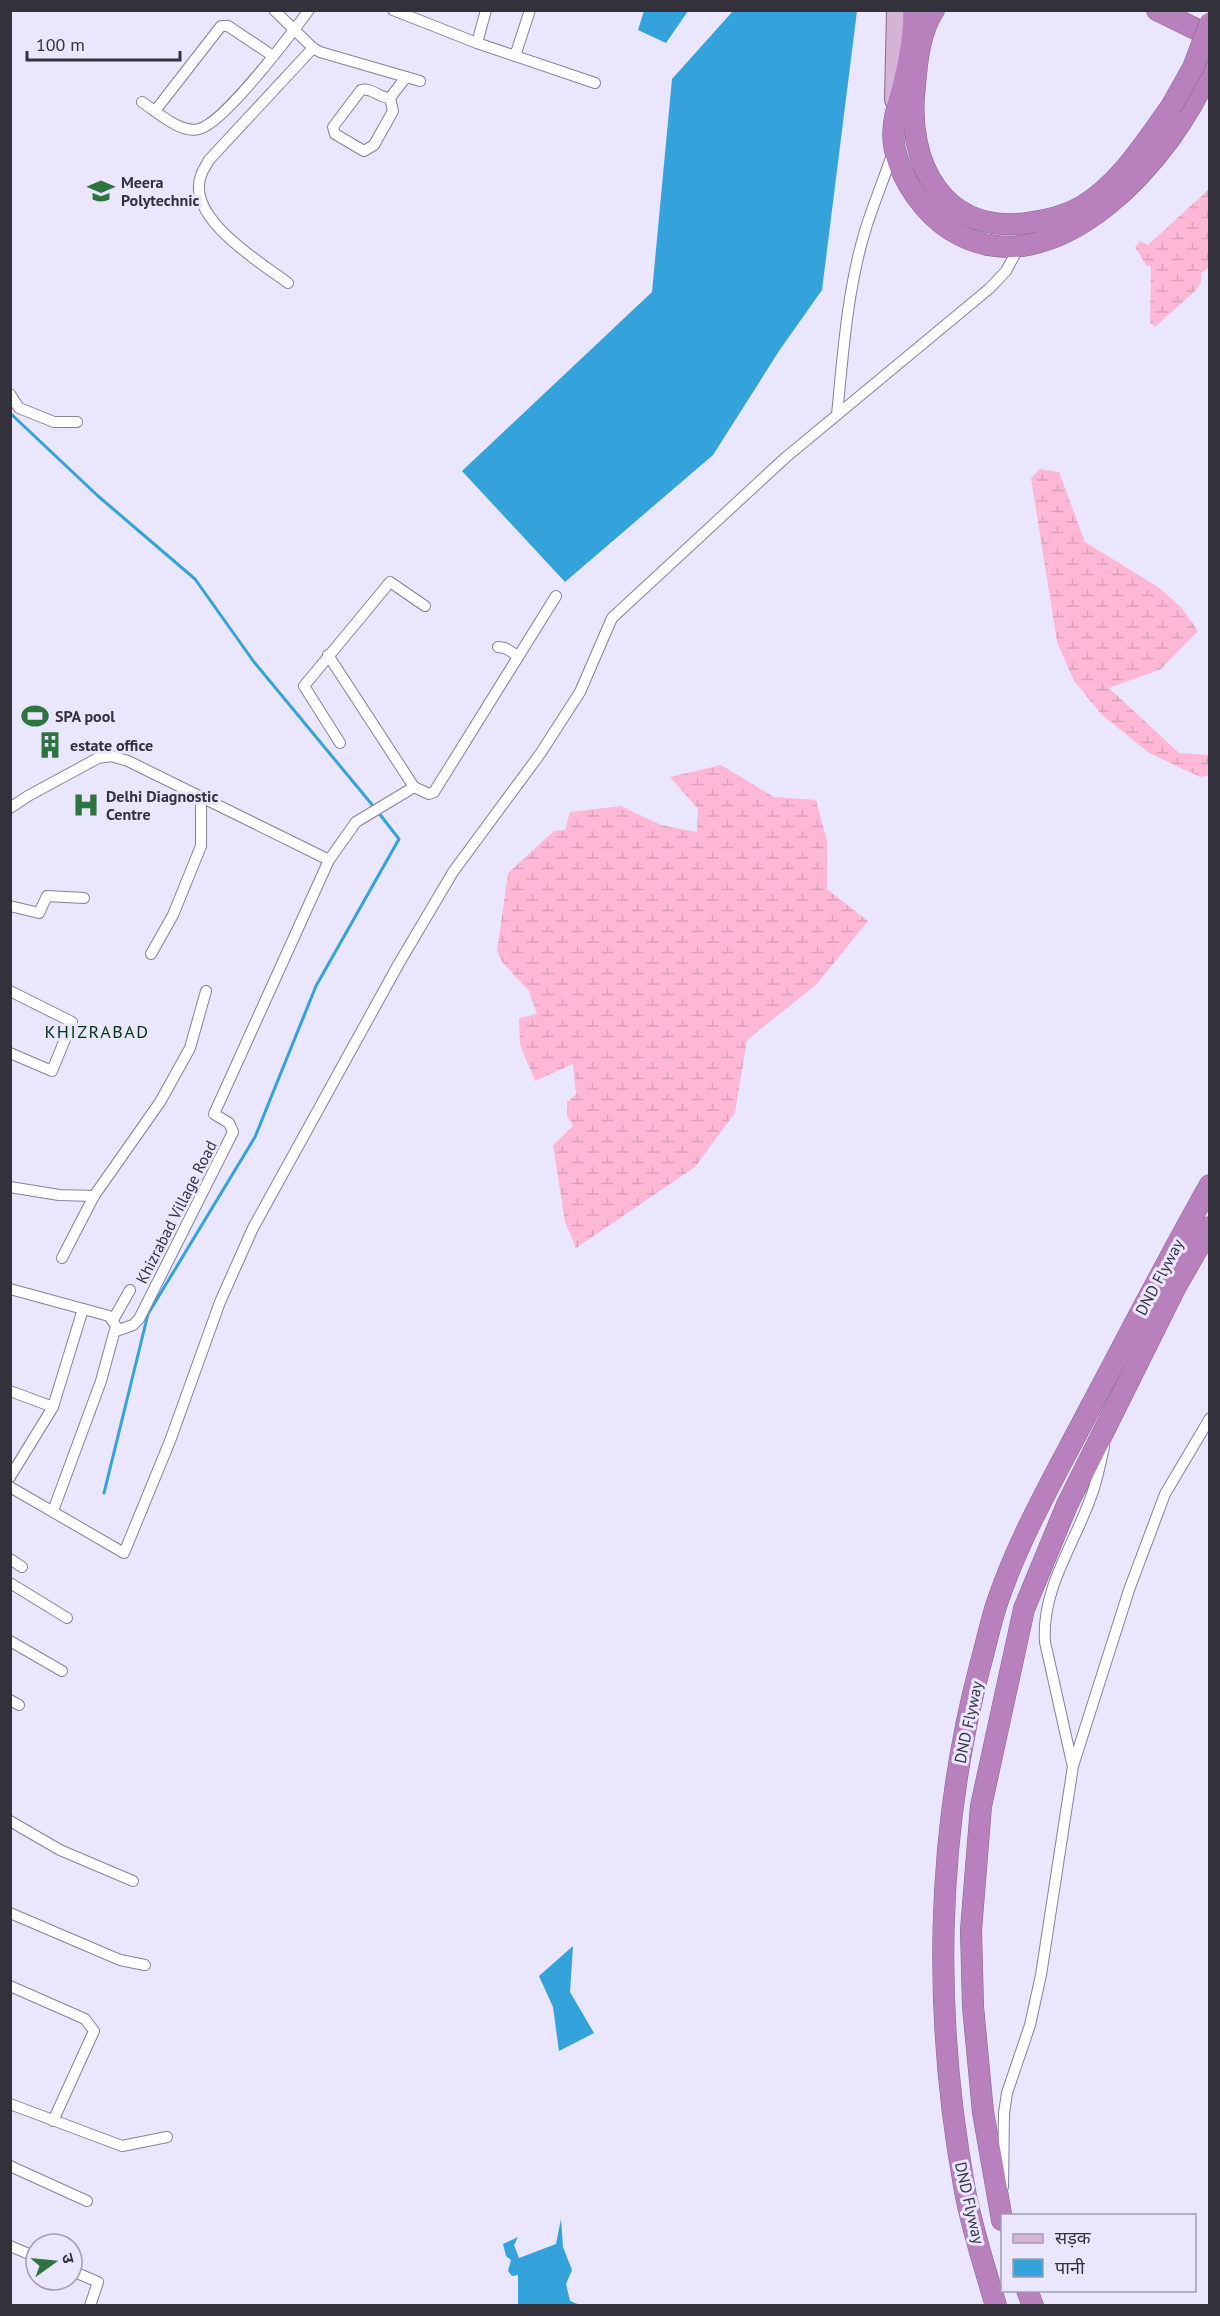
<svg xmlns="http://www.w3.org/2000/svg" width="1220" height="2316" font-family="'PT Sans','Noto Sans Devanagari',sans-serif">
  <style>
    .wetland { fill: url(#wetland-marsh) }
    .water { fill: #34a2db }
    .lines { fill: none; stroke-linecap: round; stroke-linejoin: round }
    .stream { stroke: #34a2db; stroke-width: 3 }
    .street-casing { stroke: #86819c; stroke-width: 12 }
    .primary-casing { stroke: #896490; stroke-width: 20 }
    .highway-casing { stroke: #896490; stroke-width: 22 }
    .street { stroke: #fff; stroke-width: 10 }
    .primary { stroke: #d4b3d7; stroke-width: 18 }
    .highway { stroke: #b880bd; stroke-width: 21 }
    .highway-bridge-casing { stroke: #896490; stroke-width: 22; stroke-linecap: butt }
    .highway-bridge { stroke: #b880bd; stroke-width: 21 }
    .labels { text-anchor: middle; stroke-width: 6; stroke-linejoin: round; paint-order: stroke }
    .poi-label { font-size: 16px; font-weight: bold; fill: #33313c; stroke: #eae6fe; text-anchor: start }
    .street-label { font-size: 16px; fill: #33313c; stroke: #eae6fe }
    .neighbourhood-label { font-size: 18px; letter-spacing: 1.5px; fill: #003512; stroke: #eae6fe }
  </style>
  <defs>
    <pattern id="wetland-marsh" width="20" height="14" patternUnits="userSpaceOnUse" patternTransform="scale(1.5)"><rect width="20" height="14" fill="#feb8d5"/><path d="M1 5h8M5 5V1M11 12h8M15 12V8" fill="none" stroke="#da9fb8"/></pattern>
  </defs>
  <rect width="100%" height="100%" fill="#eae6fe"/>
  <g class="wetland">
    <polygon points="1209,189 1209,267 1201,273 1201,283 1195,291 1155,327 1150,323 1151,267 1146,265 1135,247 1140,241 1148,245"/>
    <polygon points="1040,469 1059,472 1085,542 1158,587 1181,607 1198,631 1161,669 1109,688 1179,753 1209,755 1209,776 1200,777 1149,753 1102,715 1074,681 1057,642 1031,478"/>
    <polygon points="721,765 774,797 816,800 827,841 827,889 868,921 816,985 747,1040 735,1113 695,1167 576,1248 565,1222 553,1145 573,1126 567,1116 567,1102 576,1094 573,1064 535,1081 520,1045 519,1018 537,1014 529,991 502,962 497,951 508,873 554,831 565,830 570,812 621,806 661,825 697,832 698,809 670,777"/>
  </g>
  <g class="water">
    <polygon points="644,11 644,10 688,11 666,43 638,30"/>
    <polygon points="733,11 857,11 822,290 779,351 713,455 565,582 462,471 652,292 672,79"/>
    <polygon points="573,1946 570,1992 594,2033 559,2051 553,2007 539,1976"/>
    <polygon points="561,2219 563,2247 572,2270 566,2284 570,2301 580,2305 518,2305 518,2275 512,2276 508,2271 511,2260 506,2256 503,2244 518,2237 514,2245 519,2258 556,2244"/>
  </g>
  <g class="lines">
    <g class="stream">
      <polyline points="10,413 98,496 195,579 254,662 374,807"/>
      <polyline points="104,1493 148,1314 255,1137 316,986 399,839 378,812"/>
    </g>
    <defs>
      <g id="street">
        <polyline points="274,10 313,48 320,52 420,81"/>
        <polyline points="393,10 477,43 595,83"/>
        <polyline points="477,43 486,10"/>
        <polyline points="515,56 530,10"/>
        <path d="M361,90C371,87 379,98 390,98L393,111L374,145L364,151L335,134L333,127Z"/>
        <polyline points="390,98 406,77"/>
        <path d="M142,102C156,111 180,134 199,129C224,123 291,34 309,10"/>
        <polyline points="155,111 221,26 228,26 273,56"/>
        <path d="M288,283C261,263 197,224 199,186C199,176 204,169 209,160L313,48"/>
        <polyline points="10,394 19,408 54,422 77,422"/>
        <path d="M837,415C843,354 847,291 865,231C873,205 884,179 893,152"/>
        <polyline points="498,647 505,648 518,656"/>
        <polyline points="328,655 414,787"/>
        <polyline points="340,743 304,686 390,582 425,606"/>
        <polyline points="10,808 28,796 98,758 111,756 128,761 329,860"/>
        <polyline points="10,906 39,913 47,896 84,898"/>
        <polyline points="151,954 173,915 201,846 201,797"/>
        <polyline points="10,991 72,1022 52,1071 10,1053"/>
        <polyline points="10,1187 59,1195 94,1196"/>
        <polyline points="62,1258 94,1196 160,1102 190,1048 206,991"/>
        <polyline points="10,1289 109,1316 116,1326 101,1381 53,1511"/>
        <polyline points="113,1320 130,1290"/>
        <polyline points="116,1331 133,1325 139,1319 233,1132 229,1123 214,1114 329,860 356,822 414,787 429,794 434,792 556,596"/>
        <polyline points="10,1391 53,1407"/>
        <polyline points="10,1477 53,1407 83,1309"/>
        <polyline points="10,1487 124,1553 170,1441 220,1302 253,1228 398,965 453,872 540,754 580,692 612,618 785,458 990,288 1006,271 1020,245"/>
        <polyline points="10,1559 22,1567"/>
        <polyline points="10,1583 67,1618"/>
        <polyline points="10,1641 62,1671"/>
        <polyline points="10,1700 19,1705"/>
        <path d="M1072,1763L1045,1642C1041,1586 1078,1540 1094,1488C1098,1475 1101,1461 1104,1447"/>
        <polyline points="10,1821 60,1850 133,1881"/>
        <polyline points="10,1913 120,1960 145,1965"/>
        <polyline points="10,1986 85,2019 94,2031 53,2121"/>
        <polyline points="10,2104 122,2146 167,2137"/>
        <polyline points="10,2166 87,2201"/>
        <polyline points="1003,2187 1004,2113 1007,2093 1030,2025 1041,1975 1073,1766 1129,1590 1165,1494 1210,1418"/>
        <polyline points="10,2246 36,2257"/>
        <polyline points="72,2271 98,2282 90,2306"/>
      </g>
      <polyline id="primary" points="894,100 896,10"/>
      <g id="highway">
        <path d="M914,10C914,35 909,64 903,87C897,108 890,128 895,150C902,181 924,213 951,230C1055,295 1175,155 1210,68"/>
        <path d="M934,10C920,31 917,60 915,85C905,164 944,238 1033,222C1051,219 1065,216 1081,207C1120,184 1145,143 1171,107"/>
        <polyline points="1157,10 1210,36"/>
        <polyline points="1002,2220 983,2112 973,2007 971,1930 981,1806 1024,1609 1067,1505 1175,1288 1210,1227"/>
        <polyline points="1027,2290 1033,2306"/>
        <path d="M996,2306C985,2268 972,2229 965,2191C933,2017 935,1838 980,1666C986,1645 990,1624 997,1603C1020,1535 1056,1474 1089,1410C1129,1335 1168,1259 1210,1185"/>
      </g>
    </defs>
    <use href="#street" class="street-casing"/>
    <use href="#primary" class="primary-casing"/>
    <use href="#highway" class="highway-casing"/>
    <use href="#street" class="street"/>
    <use href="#primary" class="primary"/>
    <use href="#highway" class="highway"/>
    <defs>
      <polyline id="highway-bridge" points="1171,107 1193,68 1210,23"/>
    </defs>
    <use href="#highway-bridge" class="highway-bridge-casing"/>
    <use href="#highway-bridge" class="highway-bridge"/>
  </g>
  <defs>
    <symbol id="university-bare" viewBox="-9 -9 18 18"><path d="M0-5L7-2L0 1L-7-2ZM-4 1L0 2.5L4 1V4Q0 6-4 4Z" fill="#2e7440" stroke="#eae6fe" stroke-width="2.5" paint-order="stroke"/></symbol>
    <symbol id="stadium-bare" viewBox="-9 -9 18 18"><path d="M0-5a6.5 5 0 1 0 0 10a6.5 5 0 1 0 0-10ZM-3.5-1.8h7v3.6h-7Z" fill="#2e7440" stroke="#eae6fe" stroke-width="2.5" paint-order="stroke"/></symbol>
    <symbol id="building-bare" viewBox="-9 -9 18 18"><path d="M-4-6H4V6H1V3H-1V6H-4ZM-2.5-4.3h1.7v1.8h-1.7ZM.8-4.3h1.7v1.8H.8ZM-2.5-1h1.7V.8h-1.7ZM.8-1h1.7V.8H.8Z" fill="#2e7440" stroke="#eae6fe" stroke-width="2.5" paint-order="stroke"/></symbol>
    <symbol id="hospital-bare" viewBox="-9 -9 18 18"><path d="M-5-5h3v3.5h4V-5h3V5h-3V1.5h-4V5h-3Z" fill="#2e7440" stroke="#eae6fe" stroke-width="2.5" paint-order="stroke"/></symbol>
  </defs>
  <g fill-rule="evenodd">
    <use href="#university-bare" x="82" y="172" width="38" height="38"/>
    <use href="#stadium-bare" x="16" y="697" width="38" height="38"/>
    <use href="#building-bare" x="31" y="726" width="38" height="38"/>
    <use href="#hospital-bare" x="67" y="786" width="38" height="38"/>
  </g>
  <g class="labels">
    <g class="poi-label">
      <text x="121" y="188">Meera<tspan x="121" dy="18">Polytechnic</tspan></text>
      <text x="55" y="722">SPA pool</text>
      <text x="70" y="751">estate office</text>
      <text x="106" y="802">Delhi Diagnostic<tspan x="106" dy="18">Centre</tspan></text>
    </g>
    <g class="street-label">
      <text transform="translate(176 1212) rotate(-63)" y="6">Khizrabad Village Road</text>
      <text transform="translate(1159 1277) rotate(-62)" y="6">DND Flyway</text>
      <text transform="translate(968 1722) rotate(-78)" y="6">DND Flyway</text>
      <text transform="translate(970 2203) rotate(77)" y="6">DND Flyway</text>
    </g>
    <g class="neighbourhood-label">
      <text x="97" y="1038">KHIZRABAD</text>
    </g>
  </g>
  <rect width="1220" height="2316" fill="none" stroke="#33313c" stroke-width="24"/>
  <rect x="1001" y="2214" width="195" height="78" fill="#eae6fe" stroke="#a19eb0" stroke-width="1.5"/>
  <rect x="1013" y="2234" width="30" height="9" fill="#d4b3d7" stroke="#a19eb0" stroke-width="1.5"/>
  <text x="1055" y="2244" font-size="18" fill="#33313c">सड़क</text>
  <rect x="1013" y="2259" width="30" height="18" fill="#34a2db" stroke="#a19eb0" stroke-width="1.5"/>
  <text x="1055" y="2274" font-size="18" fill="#33313c">पानी</text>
  <g transform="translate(54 2262) rotate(75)"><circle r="28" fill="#eae6fe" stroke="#a19eb0" stroke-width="1.5"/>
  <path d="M0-4.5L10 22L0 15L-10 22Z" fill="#2e7440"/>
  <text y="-9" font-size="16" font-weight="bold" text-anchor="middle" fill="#33313c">उ</text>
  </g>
  <path d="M27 51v9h153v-9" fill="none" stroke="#33313c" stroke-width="3"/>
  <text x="36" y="51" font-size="18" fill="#33313c" stroke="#eae6fe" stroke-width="4.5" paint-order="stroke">100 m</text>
</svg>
